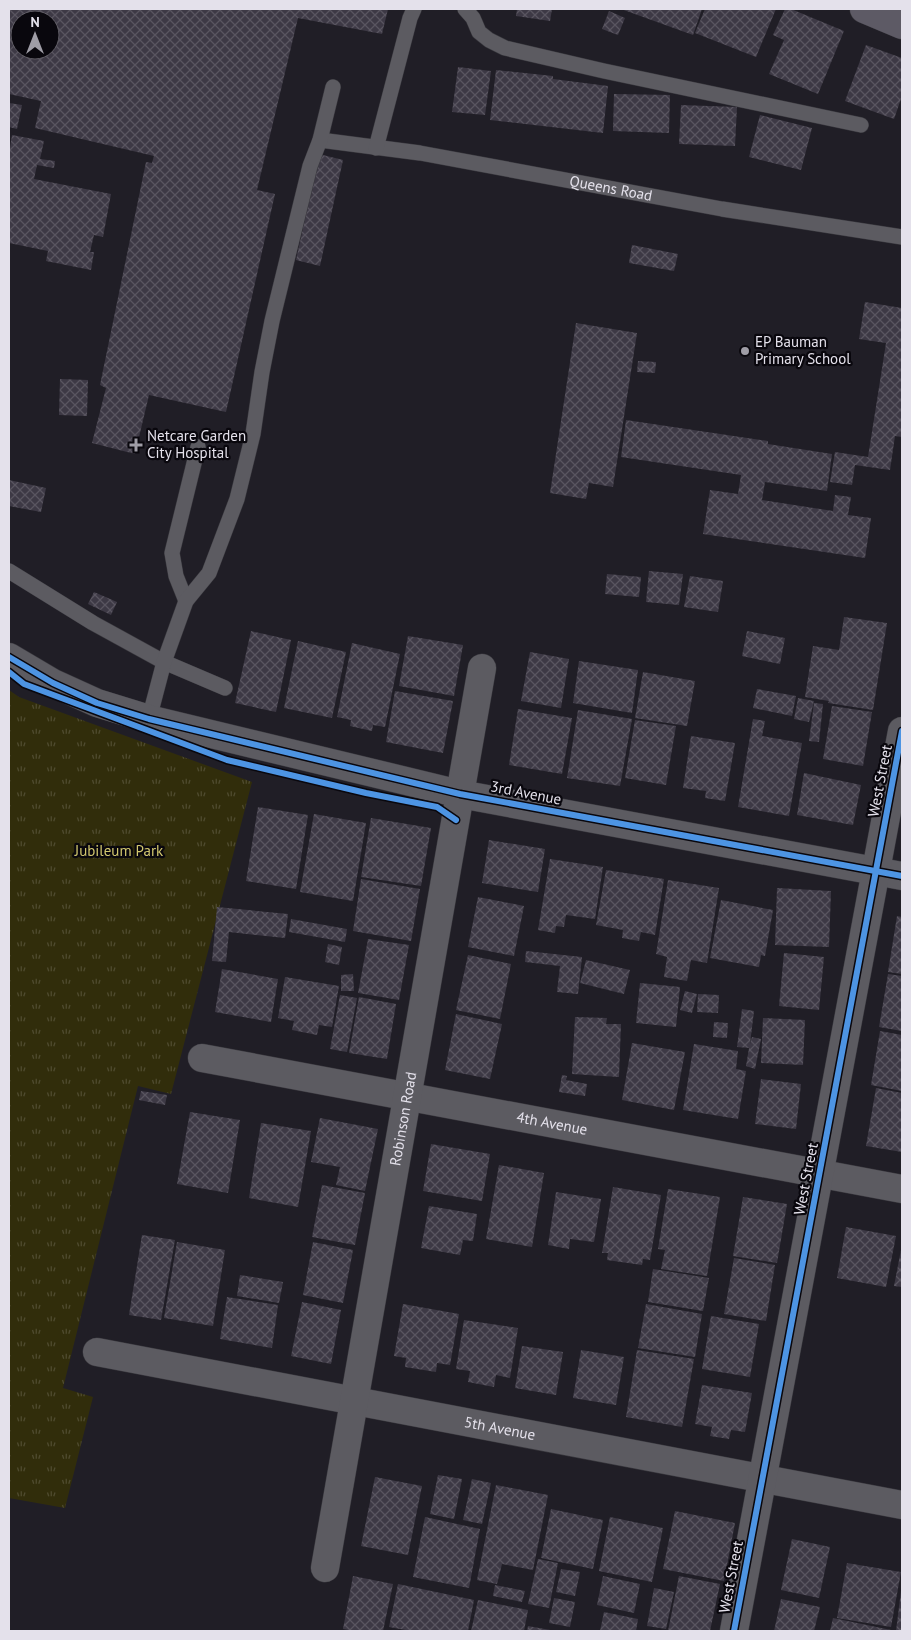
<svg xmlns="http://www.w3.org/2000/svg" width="911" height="1640" font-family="'PT Sans',sans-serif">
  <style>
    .park { fill: url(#park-tufts) }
    .building { fill: url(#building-cross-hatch); fill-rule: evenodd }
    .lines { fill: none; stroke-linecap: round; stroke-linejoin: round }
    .service-casing { stroke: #39383e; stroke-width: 16 }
    .minor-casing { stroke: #39383e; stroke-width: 29 }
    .primary-casing { stroke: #39383e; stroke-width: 29 }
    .service { stroke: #5c5b61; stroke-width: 15 }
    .minor { stroke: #5c5b61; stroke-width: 28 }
    .primary { stroke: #5d5a65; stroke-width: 28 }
    .cycleway-casing { stroke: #09070d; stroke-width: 9 }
    .cycleway { stroke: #4d94e3; stroke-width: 6 }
    .poi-dot { fill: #9f9da6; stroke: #09070d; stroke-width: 2 }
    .labels { text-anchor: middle; stroke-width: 4.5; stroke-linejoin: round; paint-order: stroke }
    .street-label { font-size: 15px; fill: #e4e1eb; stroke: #09070d }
    .poi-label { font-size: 15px; fill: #e4e1eb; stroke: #09070d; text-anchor: start }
    .park-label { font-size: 15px; fill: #d3c86f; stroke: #09070d }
  </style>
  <defs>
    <pattern id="park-tufts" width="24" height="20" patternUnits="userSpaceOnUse" patternTransform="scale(1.25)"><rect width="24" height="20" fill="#312d0b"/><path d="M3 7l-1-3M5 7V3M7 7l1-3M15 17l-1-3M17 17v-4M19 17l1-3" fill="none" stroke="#4f4b2f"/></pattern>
    <pattern id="building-cross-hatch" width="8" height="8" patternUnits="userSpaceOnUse" patternTransform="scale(1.25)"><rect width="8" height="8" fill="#3d3945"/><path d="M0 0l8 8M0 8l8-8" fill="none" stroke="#595560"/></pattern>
  </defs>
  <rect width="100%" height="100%" fill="#201e26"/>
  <polygon class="park" points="9,690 19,697 252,782 171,1094 138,1086 63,1388 93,1397 65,1508 9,1498"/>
  <g class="building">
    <path d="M9,9H388L382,34L298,18L257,190L275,194L226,412L149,395L135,454L92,443L106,388L100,385L146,162L152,163L154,156L35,128L41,101L9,94ZM20,20H50V50H20Z"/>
    <polygon points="517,9 552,9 550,21 516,16"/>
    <polygon points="621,9 702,9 693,35"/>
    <polygon points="705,9 776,9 756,57 695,33"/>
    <polygon points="785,9 791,9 844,31 818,94 769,74 784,40 773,35"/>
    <polygon points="609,11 625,18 618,35 602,29"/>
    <polygon points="866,45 902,58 902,96 894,119 845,101"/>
    <polygon points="458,67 491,71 485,115 452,112"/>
    <polygon points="496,70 553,76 553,79 608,86 603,133 490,120"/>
    <polygon points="614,94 670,95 669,133 613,131"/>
    <polygon points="9,103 22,105 17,129 9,127"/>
    <polygon points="681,105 737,107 735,146 679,144"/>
    <polygon points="760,115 812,128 801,170 749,157"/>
    <polygon points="12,135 44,141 40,159 55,161 54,168 37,165 34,179 111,194 103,237 94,235 90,252 94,252 91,270 46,261 48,251 9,243 9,154"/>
    <polygon points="319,154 343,160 320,266 296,260"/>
    <polygon points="632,245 678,254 674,271 629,263"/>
    <polygon points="865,302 902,308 902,437 895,436 890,470 855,465 852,485 830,482 835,452 868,457 886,343 859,339"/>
    <polygon points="576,323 637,333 613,487 589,483 586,499 550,493"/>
    <polygon points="638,361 656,362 655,373 637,372"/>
    <polygon points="60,379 88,380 87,416 59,415"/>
    <polygon points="626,420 768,441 768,444 832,454 827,491 765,482 762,500 833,511 835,495 851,497 848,515 871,518 865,558 703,534 710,490 738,494 741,475 621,457"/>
    <polygon points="9,480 46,488 41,512 9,506"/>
    <polygon points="649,571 683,574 679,605 646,602"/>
    <polygon points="607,574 641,577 639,597 605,594"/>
    <polygon points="690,576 723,581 718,612 684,607"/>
    <polygon points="94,592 117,602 111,615 88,604"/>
    <polygon points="844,617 887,623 873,710 828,703 829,701 805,697 813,646 839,650"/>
    <polygon points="251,631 291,640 276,712 235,703"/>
    <polygon points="747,631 785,638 780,664 742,656"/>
    <polygon points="408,636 463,645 454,696 399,686"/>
    <polygon points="298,641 346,652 332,718 284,708"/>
    <polygon points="352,643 400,654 385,727 373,725 372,731 350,726 351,720 337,717"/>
    <polygon points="530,652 569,659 561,708 521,701"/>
    <polygon points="579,661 638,670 632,713 573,703"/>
    <polygon points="643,672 695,681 687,726 635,718"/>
    <polygon points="757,689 796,696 792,716 753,708"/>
    <polygon points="395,691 453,701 443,753 386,742"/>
    <polygon points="798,698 814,701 809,722 794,719"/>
    <polygon points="814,703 823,704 819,742 809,741"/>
    <polygon points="832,706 872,712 863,766 823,759"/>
    <polygon points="518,709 572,718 562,774 509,765"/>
    <polygon points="578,710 632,719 620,786 567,778"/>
    <polygon points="753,719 765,721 762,736 802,743 789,816 738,807"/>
    <polygon points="635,720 676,726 666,785 625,778"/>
    <polygon points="691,736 735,743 725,801 705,798 706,791 683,788"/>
    <polygon points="804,773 861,785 853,825 797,815"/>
    <polygon points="258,807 308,815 296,889 246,881"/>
    <polygon points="314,814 366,823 353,901 300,892"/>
    <polygon points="371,818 431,828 421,886 361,877"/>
    <polygon points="489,840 545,849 538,892 482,883"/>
    <polygon points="550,859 603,867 595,919 566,915 564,927 556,926 555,933 538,930"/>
    <polygon points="606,870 664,879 655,935 641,932 639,941 622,938 623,930 596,925"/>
    <polygon points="361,879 420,889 411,941 353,931"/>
    <polygon points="668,880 719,888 707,963 691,960 687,981 664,977 667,957 656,954"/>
    <polygon points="777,888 831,891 829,947 775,945"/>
    <polygon points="478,897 524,906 514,956 468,947"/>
    <polygon points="721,900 773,910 765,956 761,955 759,967 710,958"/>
    <polygon points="217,907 288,914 285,938 229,932 226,962 212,961"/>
    <polygon points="897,916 902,917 902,974 888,972"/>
    <polygon points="291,919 347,929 345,942 289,932"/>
    <polygon points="368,939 409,945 399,1000 358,993"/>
    <polygon points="328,944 342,947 339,965 325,962"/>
    <polygon points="526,951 582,957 578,994 557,992 560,966 525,962"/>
    <polygon points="784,953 824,957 819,1010 779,1006"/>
    <polygon points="468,955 511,964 500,1019 456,1010"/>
    <polygon points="586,960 630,970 624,994 580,983"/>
    <polygon points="222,969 278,979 271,1022 215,1012"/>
    <polygon points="353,974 354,991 341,991 341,975"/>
    <polygon points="888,974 902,976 902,1031 879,1027"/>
    <polygon points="285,977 339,986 332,1027 319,1025 317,1035 292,1030 294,1021 278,1018"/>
    <polygon points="640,983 680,987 676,1027 636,1023"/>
    <polygon points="685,991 697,994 692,1013 680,1010"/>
    <polygon points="698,994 719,995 718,1013 697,1012"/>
    <polygon points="340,995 357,998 347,1052 330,1049"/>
    <polygon points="359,997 396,1004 387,1059 349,1053"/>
    <polygon points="742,1009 754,1011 750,1044 752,1037 761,1039 755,1069 746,1066 749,1048 737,1047"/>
    <polygon points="456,1014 502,1024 490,1079 445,1070"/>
    <polygon points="575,1017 607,1018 606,1024 621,1024 619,1077 572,1074"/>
    <polygon points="763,1018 805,1020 803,1065 761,1063"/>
    <polygon points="714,1022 728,1023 727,1038 713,1037"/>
    <polygon points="880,1031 902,1035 902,1091 871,1085"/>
    <polygon points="632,1043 685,1052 674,1110 622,1100"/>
    <polygon points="694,1044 738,1051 736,1069 746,1071 738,1119 683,1110"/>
    <polygon points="562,1075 567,1076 566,1080 587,1084 585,1096 559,1092"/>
    <polygon points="761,1079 801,1084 796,1129 755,1124"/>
    <polygon points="876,1088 902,1093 902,1152 866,1146"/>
    <polygon points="141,1091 167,1095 165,1105 139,1100"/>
    <polygon points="190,1112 240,1120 228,1193 177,1184"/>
    <polygon points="320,1118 378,1129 365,1191 336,1185 340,1167 311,1162"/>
    <polygon points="261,1123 311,1131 298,1207 249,1198"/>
    <polygon points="431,1144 490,1154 482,1201 423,1191"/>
    <polygon points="499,1165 544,1173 532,1247 486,1239"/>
    <polygon points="322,1185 365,1193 355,1245 312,1237"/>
    <polygon points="613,1187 661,1195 650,1260 643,1259 642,1265 607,1260 608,1253 602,1253"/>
    <polygon points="668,1189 720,1197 707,1276 661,1269 665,1250 658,1249"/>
    <polygon points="556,1192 601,1199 594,1242 570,1239 569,1249 548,1245"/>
    <polygon points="743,1197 787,1204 777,1263 733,1256"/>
    <polygon points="429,1206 477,1214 473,1241 463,1240 460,1255 421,1248"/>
    <polygon points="846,1227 896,1236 886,1287 837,1278"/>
    <polygon points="142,1235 175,1240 161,1320 129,1315"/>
    <polygon points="177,1242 225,1250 213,1326 164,1318"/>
    <polygon points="313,1242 353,1250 343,1303 303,1295"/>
    <polygon points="901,1250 902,1250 902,1287 894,1286"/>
    <polygon points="734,1258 775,1265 766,1321 724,1314"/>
    <polygon points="653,1269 709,1278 703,1311 648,1302"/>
    <polygon points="240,1275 283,1282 279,1303 237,1296"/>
    <polygon points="227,1297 278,1305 272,1348 220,1339"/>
    <polygon points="302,1302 341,1310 331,1364 291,1356"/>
    <polygon points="403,1304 459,1314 450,1365 437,1363 436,1372 405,1367 406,1358 394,1356"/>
    <polygon points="646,1304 702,1314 695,1357 638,1348"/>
    <polygon points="711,1316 759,1324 750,1377 702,1369"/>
    <polygon points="464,1320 518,1328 510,1378 496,1375 494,1387 468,1382 470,1371 456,1369"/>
    <polygon points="522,1346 563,1352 556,1395 515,1388"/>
    <polygon points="581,1350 624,1357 616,1405 573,1398"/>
    <polygon points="637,1350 694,1359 682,1427 626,1417"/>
    <polygon points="702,1385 752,1393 745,1432 731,1430 729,1439 710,1436 712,1427 695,1424"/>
    <polygon points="438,1475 462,1479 454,1519 430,1514"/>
    <polygon points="375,1477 422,1486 408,1555 361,1546"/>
    <polygon points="472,1479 491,1483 482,1524 463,1520"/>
    <polygon points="496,1485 548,1495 533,1570 502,1564 497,1584 477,1580"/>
    <polygon points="551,1509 603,1520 593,1569 541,1558"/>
    <polygon points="675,1511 735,1523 724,1581 663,1569"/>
    <polygon points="425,1517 480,1529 469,1588 413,1577"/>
    <polygon points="610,1517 663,1528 652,1582 599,1571"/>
    <polygon points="792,1539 830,1547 819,1598 781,1590"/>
    <polygon points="538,1559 558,1563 549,1608 528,1604"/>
    <polygon points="847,1563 901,1572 891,1627 837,1618"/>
    <polygon points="561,1569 580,1572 575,1596 556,1592"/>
    <polygon points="353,1576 393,1584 383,1631 354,1631 343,1629"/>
    <polygon points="603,1576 640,1584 634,1613 597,1605"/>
    <polygon points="679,1576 720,1584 710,1631 668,1631"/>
    <polygon points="398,1584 474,1600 468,1631 411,1631 389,1627"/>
    <polygon points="495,1585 525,1591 522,1602 493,1596"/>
    <polygon points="654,1588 674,1592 666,1629 647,1626"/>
    <polygon points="901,1591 902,1631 896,1631"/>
    <polygon points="554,1598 575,1602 570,1627 549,1623"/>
    <polygon points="781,1599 820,1607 814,1631 774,1631"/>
    <polygon points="478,1600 528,1610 524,1631 471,1631"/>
    <polygon points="604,1612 638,1619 636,1631 600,1631"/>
    <polygon points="833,1618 891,1630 891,1631 830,1631"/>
    <polygon points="528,1626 550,1630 550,1631 527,1631"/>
  </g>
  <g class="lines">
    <defs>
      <g id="service">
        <polyline points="465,9 473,18 479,32 489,40 505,48 604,71 861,125"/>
        <path id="s1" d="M320,140L420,153L722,209L902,237"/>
        <polyline points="376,148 410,18 414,9"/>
        <polyline points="9,571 93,623 164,662 225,688"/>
        <polyline points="186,601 176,576 172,553 198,447"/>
        <polyline points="149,719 164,662 186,601 209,573 237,499 253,434 262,372 272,321 310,166 320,140 333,87"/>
      </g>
      <g id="minor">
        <polyline points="9,657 53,683 97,703 149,719 460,794 902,876"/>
        <path id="s2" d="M202,1058L902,1189"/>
        <path id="s3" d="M97,1352L902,1505"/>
        <path id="s4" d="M325,1568L482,668"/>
        <polyline points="734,1631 902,731"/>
      </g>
      <polyline id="primary" points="864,9 902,25"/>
    </defs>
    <use href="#service" class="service-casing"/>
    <use href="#minor" class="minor-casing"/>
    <use href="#primary" class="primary-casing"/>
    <use href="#service" class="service"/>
    <use href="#minor" class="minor"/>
    <use href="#primary" class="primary"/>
    <defs>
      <g id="cycleway">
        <polyline points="9,657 53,683 97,703 149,719 460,794 902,876"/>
        <polyline points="9,672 24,684 227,760 366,793 437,807 456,820"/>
        <polyline points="734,1631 902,731"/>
      </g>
    </defs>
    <use href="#cycleway" class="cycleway-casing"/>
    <use href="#cycleway" class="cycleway"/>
  </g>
  <g class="poi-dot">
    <circle cx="745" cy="351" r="5"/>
    <path d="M133.5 437.5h5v5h5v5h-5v5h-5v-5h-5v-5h5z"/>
  </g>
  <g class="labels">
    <g class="street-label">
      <text dy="5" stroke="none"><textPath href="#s1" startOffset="295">Queens Road</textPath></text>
      <text transform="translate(880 781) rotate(-79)" y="5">West Street</text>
      <text transform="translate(526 793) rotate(11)" y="5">3rd Avenue</text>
      <text dy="5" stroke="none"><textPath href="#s4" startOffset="456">Robinson Road</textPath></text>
      <text dy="5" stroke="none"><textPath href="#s2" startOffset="356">4th Avenue</textPath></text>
      <text transform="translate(806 1179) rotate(-79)" y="5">West Street</text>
      <text dy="5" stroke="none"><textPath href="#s3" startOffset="410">5th Avenue</textPath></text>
      <text transform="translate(731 1577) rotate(-79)" y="5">West Street</text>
    </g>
    <g class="poi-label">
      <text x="755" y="347">EP Bauman<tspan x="755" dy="17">Primary School</tspan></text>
      <text x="147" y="441">Netcare Garden<tspan x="147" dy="17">City Hospital</tspan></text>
    </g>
    <g class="park-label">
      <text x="119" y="856">Jubileum Park</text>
    </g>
  </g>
  <rect width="911" height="1640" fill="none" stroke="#e4e1eb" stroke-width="20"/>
  <g transform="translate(35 35)"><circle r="24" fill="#09070d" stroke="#615e66"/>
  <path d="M0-4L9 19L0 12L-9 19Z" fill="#9f9da6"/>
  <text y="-8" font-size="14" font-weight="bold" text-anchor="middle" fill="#e4e1eb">N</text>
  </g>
</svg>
